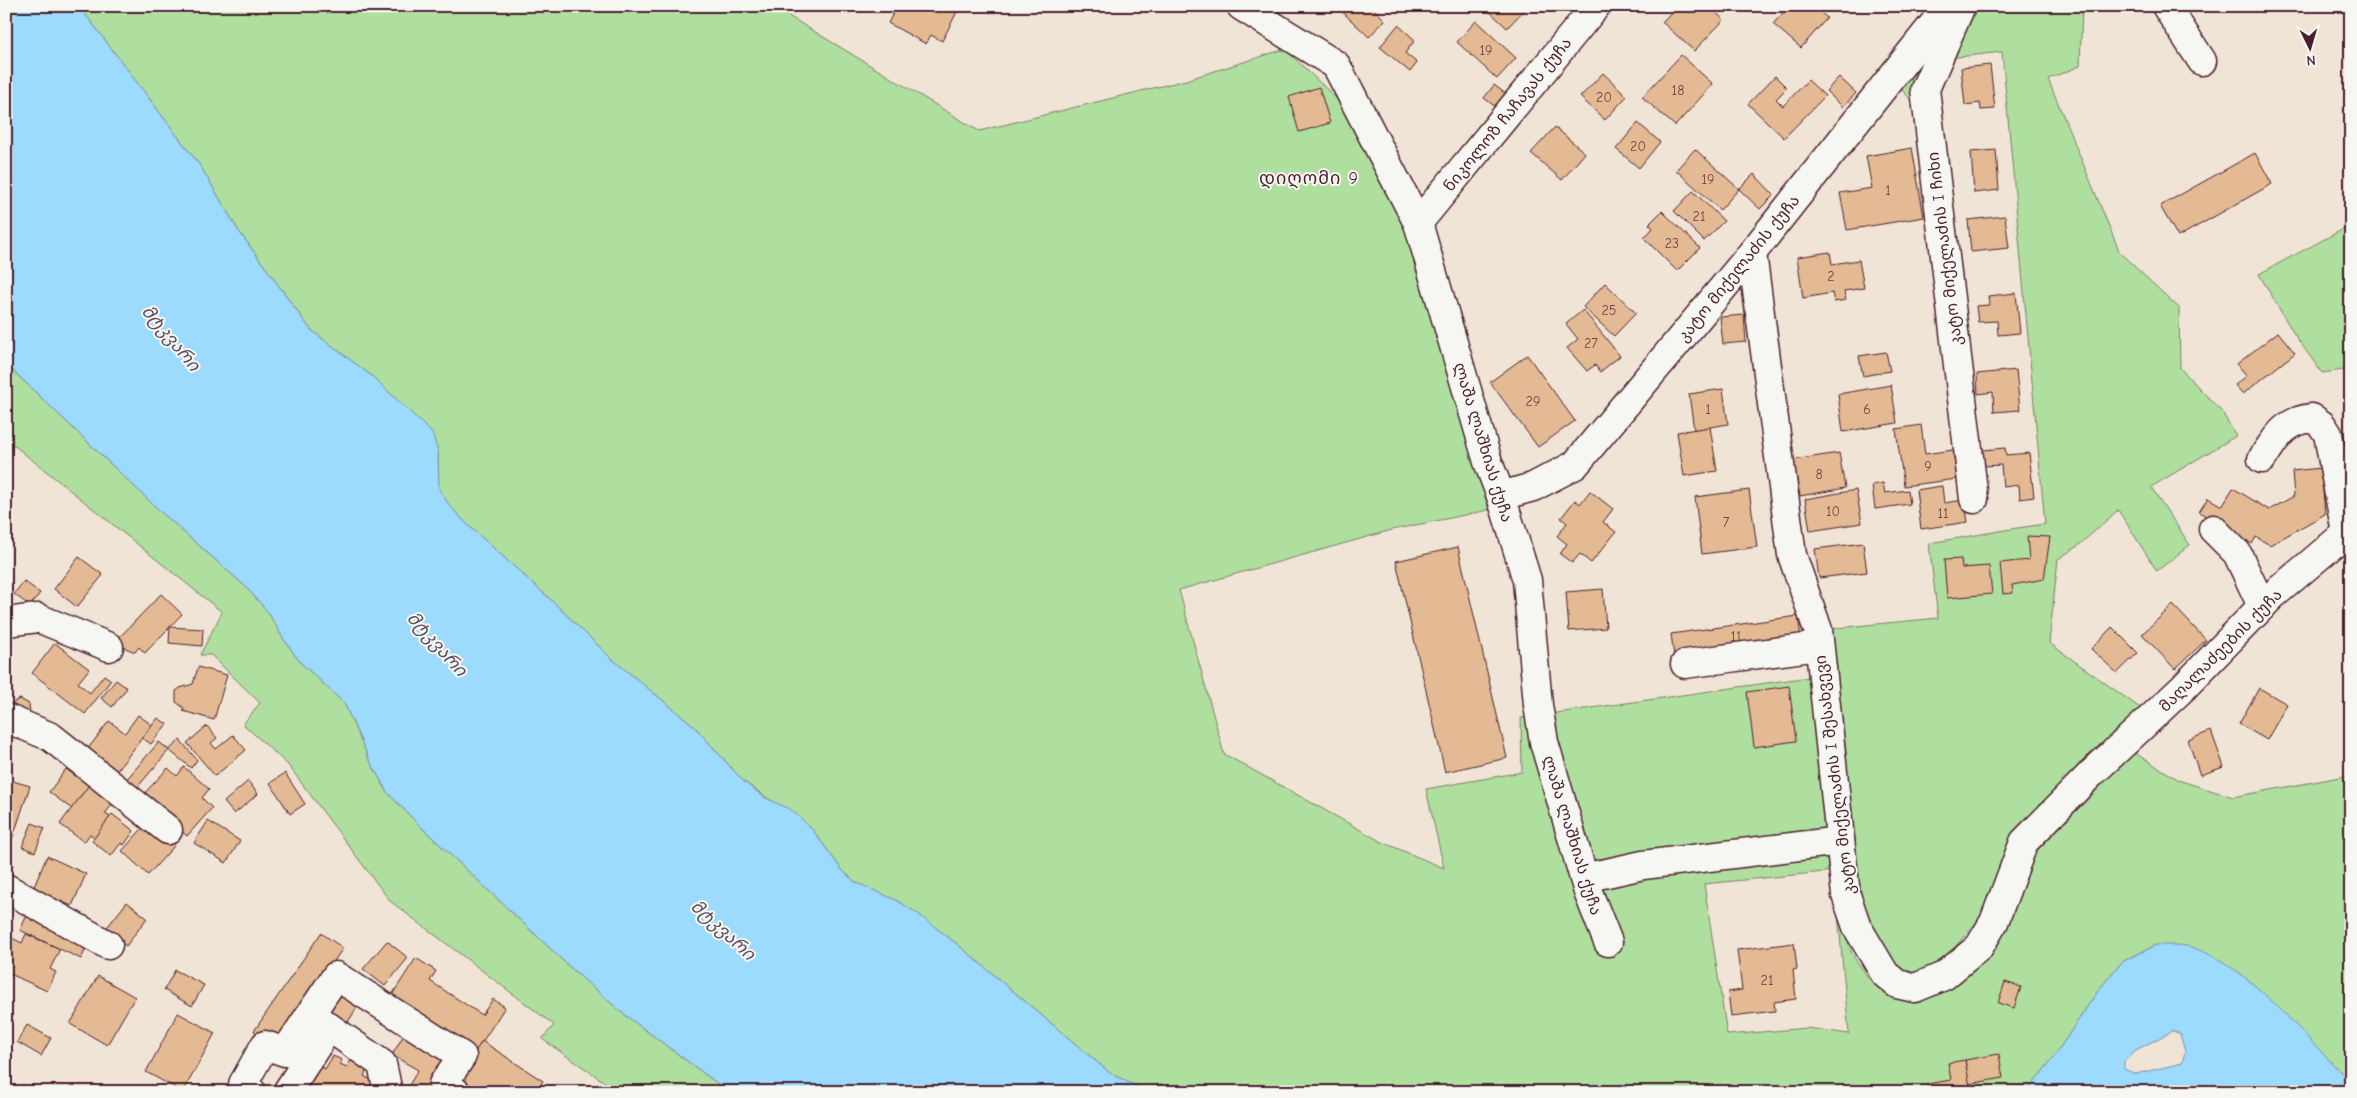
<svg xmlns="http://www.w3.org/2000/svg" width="2357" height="1098" font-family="'Comic Neue','Noto Sans Georgian',sans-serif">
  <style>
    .green { fill: #aedf9f; stroke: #7c7f65 }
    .water { fill: #9cdafe; stroke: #7b8faa; fill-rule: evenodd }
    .building { fill: #e3ba93; stroke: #4a1f2b }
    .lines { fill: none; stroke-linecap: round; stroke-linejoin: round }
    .minor-casing { stroke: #4a1f2b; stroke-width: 31 }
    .minor { stroke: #f6f6f2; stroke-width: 28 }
    .labels { text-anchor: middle; stroke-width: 4; stroke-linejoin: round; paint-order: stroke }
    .number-label { font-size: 14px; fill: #704645 }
    .street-label { font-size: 16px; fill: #4a1f2b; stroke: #f6f6f2 }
    .neighbourhood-label { font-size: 18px; letter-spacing: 1px; fill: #4a1f2b; stroke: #f6f6f2 }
    .water-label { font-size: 18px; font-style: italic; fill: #5e4e60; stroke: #f6f6f2 }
  </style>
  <rect width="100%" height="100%" fill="#f0e4d6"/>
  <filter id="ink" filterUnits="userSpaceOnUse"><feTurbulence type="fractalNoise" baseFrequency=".02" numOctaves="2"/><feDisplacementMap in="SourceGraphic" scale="10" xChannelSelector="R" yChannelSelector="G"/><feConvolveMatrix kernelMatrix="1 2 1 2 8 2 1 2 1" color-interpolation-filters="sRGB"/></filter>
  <g filter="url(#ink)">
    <g class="green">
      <polygon points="79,6 772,6 979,131 1186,80 1285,49 1336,98 1415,236 1430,305 1489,510 1392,530 1179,590 1224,754 1382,842 1444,868 1426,789 1522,772 1521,718 1809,677 1834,871 1704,884 1727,1035 1807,1028 1849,1034 1837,903 1852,954 1869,979 1890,995 1969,972 2033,855 2097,784 2133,752 2181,781 2233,797 2351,775 2351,1082 2324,1057 2156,945 2122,962 2100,988 2053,1058 2027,1092 1147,1092 1110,1073 957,944 917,913 855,882 842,870 812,829 743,781 693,725 612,659 551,600 468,525 450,506 438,489 438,451 431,433 373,377 311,330 238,230 201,167"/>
      <path d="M1971,6H2082L2080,66L2048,79L2120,253L2179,308L2180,368L2222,412L2236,436L2151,487L2190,545L2157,571L2118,510L2078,546L2058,559L2049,643L2143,710L1984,914L1941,963L1916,979L1888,966L1853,890L1826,629L1938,618L1929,543C1968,537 2006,529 2045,524L2002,52L1949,58Z"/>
      <polygon points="1950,13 1910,99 1895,82"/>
      <polygon points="2351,225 2351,369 2322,373 2294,334 2259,274"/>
      <polygon points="6,364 161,512 245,586 268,612 283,638 300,662 344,703 369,759 387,792 418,824 573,970 625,1015 729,1092 619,1092 542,1039 554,1025 390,901 288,765 243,724 260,703 211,655 200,655 222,612 6,439"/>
    </g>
    <g class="water">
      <polygon points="6,6 79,6 201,167 238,230 311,330 373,377 432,433 438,451 439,489 450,506 468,525 551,600 612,659 693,725 743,781 764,797 793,811 812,829 842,870 855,882 896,900 917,913 957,944 1110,1073 1147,1092 729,1092 625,1015 573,970 418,824 387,792 369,759 344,703 300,662 283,638 268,612 245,586 161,512 6,364"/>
      <path d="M2156,945C2168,945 2183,944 2194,948C2252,967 2306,1040 2351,1082V1092H2027L2053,1058L2100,988L2122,962ZM2173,1031L2180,1034L2185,1052L2182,1063L2136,1074L2124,1069V1062L2134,1051Z"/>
    </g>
    <g class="building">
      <polygon points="897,6 960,6 942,41 931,35 926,44 888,23"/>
      <polygon points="1336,6 1371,6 1385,20 1369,37"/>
      <polygon points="1484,6 1528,6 1507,28"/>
      <polygon points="1677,6 1709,6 1724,20 1694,51 1662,22"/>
      <polygon points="1789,6 1814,6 1827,18 1801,48 1773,24"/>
      <polygon points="1476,21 1516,58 1497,79 1457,42"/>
      <polygon points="1398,25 1415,40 1405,53 1417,63 1410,72 1380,47"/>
      <polygon points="1681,55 1713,84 1675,126 1642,97"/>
      <polygon points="1990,65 1995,109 1981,110 1980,103 1965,105 1961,68"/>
      <polygon points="1603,73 1627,96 1605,120 1580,97"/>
      <polygon points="1775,76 1787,88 1776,99 1783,106 1808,80 1825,96 1784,138 1748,104"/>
      <polygon points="1839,77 1856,93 1843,107 1826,91"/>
      <polygon points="1494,85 1511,98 1501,111 1484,98"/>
      <polygon points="1319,87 1330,123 1299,132 1289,97"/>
      <polygon points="1638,123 1660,142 1639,168 1616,149"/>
      <polygon points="1555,127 1585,153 1562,180 1531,153"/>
      <polygon points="1912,148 1924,217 1847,230 1840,193 1872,188 1866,156"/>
      <polygon points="1695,149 1739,189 1720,210 1676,170"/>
      <polygon points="1996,150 1999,190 1974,193 1971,152"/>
      <polygon points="2255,153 2272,184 2178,237 2160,206"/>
      <polygon points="1754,174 1774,195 1760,209 1739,189"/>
      <polygon points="1693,191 1724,221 1704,241 1674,211"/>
      <polygon points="1662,211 1700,248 1677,271 1644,238 1653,228 1649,224"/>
      <polygon points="2005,216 2009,248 1971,252 1968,220"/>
      <polygon points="1830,252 1832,264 1859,260 1864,288 1844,291 1846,300 1834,302 1832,293 1803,298 1797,257"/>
      <polygon points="1605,283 1636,313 1614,336 1583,307"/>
      <polygon points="2016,293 2020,333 1998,335 1997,321 1978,322 1976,306 1989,305 1988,296"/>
      <polygon points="1583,310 1620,356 1600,372 1595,365 1587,371 1567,348 1578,339 1566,324"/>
      <polygon points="1744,315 1746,342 1723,344 1720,317"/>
      <polygon points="2278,332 2295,353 2243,394 2235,385 2247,376 2237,364"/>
      <polygon points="1886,352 1890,371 1863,376 1859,356"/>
      <polygon points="1527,355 1575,421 1538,447 1490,382"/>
      <polygon points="2016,370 2020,410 1994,412 1993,392 1978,394 1977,374"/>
      <polygon points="1891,385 1897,423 1843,432 1838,394"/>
      <polygon points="1723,389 1728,424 1694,430 1689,394"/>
      <polygon points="1921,425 1925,454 1953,450 1957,479 1904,486 1896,429"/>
      <polygon points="1710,427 1717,471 1684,476 1677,432"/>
      <polygon points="2005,448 2006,455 2029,453 2034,497 2020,499 2019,485 2003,487 2001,465 1984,466 1983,450"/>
      <polygon points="1839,453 1845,488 1800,496 1793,460"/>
      <polygon points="2321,468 2325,514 2270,545 2256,537 2252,544 2199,512 2208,498 2222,506 2233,488 2269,510 2294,496 2292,471"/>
      <polygon points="1883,483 1885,493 1908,490 1910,504 1875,509 1872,485"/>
      <polygon points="1942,486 1944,503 1964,500 1968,522 1921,529 1916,490"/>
      <polygon points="1749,490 1757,547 1702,554 1695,497"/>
      <polygon points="1856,490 1862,523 1810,531 1805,499"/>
      <polygon points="1590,491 1613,509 1603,522 1616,532 1591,563 1580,554 1572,563 1560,554 1567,544 1557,536 1567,523 1561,518 1575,500 1580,504"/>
      <polygon points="2027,536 2050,537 2044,579 2012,585 2013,593 2003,594 2000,563 2029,560"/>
      <polygon points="1863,543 1867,572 1819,578 1815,549"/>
      <polygon points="1458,547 1507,758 1445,772 1396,561"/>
      <polygon points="79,557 103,575 77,607 54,589"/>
      <polygon points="1961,559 1962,568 1989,566 1992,594 1947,598 1944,560"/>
      <polygon points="24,581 40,593 30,606 14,594"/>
      <polygon points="1603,589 1606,628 1569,631 1566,592"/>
      <polygon points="161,594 182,614 145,653 139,647 135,652 114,643"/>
      <polygon points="2173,605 2206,640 2175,669 2142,634"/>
      <polygon points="1798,616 1801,638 1674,656 1671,634"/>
      <polygon points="170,627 203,629 202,646 169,643"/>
      <polygon points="2112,627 2138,653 2117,673 2091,649"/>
      <polygon points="55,643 89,669 78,683 90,693 104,675 111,680 85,714 32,673"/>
      <polygon points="198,667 227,675 214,720 183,711 184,708 176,702 176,691 180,688 193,684"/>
      <polygon points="116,680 127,688 112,707 101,698"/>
      <polygon points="1789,686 1796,741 1754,747 1747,692"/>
      <polygon points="2259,688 2287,704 2267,740 2239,724"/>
      <polygon points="20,699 29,704 30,714 10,710 15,701"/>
      <polygon points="138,715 152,725 116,772 87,750 109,721 125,733"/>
      <polygon points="158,718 167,724 151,744 142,738"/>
      <polygon points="207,726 217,738 211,743 216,749 233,735 246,750 215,776 187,743"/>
      <polygon points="2211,731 2224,767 2200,775 2188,740"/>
      <polygon points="180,740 197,760 191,768 169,750"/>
      <polygon points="159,742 169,750 135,790 125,781"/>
      <polygon points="184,767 209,789 202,798 212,808 187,836 142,796 168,768 177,776"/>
      <polygon points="66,769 89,785 72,809 49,792"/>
      <polygon points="285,773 305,804 290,814 270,783"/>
      <polygon points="6,779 30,786 8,852 6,851"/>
      <polygon points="248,781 258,794 234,814 224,802"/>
      <polygon points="89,785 113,803 105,814 110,817 95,838 90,834 84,842 60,824"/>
      <polygon points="112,814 134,831 124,845 121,843 111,856 92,841"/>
      <polygon points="149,821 175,845 148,875 122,851"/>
      <polygon points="208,821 240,841 226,863 194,843"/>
      <polygon points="32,823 45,828 35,852 22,847"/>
      <polygon points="47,856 86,874 72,906 33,889"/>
      <polygon points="127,902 147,918 126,946 105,930"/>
      <polygon points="29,911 90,940 81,959 20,930"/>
      <polygon points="321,933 343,948 276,1046 254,1031"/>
      <polygon points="26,934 60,949 50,969 56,972 47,991 6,972 6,945 10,937 22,943"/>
      <polygon points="387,941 408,958 385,986 363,969"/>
      <polygon points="1794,943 1797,969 1793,970 1796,999 1774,1002 1775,1011 1731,1016 1728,992 1742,990 1737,950"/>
      <polygon points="416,958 436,971 430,981 482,1015 493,999 505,1007 475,1053 390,998"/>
      <polygon points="175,970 204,985 192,1006 164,990"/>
      <polygon points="98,976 135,997 107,1045 70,1024"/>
      <polygon points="2005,982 2021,987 2014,1008 1998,1003"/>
      <polygon points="336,986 361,1001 348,1022 324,1007"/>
      <polygon points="178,1013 215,1033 183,1092 146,1072"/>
      <polygon points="27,1025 51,1038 41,1056 17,1042"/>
      <polygon points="408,1028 453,1055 431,1092 405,1092 418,1070 392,1055"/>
      <polygon points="482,1041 543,1081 536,1092 477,1092 457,1079"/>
      <polygon points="1999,1054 2003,1078 1969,1084 1965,1060"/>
      <polygon points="333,1056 342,1060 340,1064 347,1067 351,1060 367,1069 364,1076 373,1081 369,1090 366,1088 364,1092 305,1092 306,1089 303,1087 319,1066 325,1069"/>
      <polygon points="1965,1060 1971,1092 1928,1092 1927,1084 1951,1080 1948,1063"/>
    </g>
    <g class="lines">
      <defs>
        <g id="minor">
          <polyline points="1241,6 1336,65 1418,223 1488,462 1501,496 1527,580 1538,705 1544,742 1588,892 1608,942"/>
          <polyline points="1961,6 1925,89 1974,499"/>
          <polyline points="2166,6 2202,61"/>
          <polyline points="1418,223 1596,6"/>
          <polyline points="1752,253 1792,555 1818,630 1846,895 1857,927 1885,974 1897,984 1915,988 1944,976 1979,947 1994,922 2024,842 2091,774 2183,688 2272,596 2351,529"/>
          <path d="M2262,459C2276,438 2284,421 2312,418L2322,425L2328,434L2346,533L2351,540"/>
          <polyline points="1501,496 1533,487 1575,465 1752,253 1948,6"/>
          <polyline points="2213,529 2237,553 2262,606"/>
          <polyline points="6,622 38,618 109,647"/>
          <polyline points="1685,664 1819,646"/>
          <polyline points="6,718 51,737 168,830"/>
          <polyline points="1584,878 1643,865 1840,841"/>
          <polyline points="6,888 108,945"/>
          <polyline points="310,1014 382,1064 388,1092"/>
          <polyline points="252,1092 243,1084 265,1045 285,1052 336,976 462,1056 443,1084 456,1092"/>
          <polyline points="287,1092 329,1027"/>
        </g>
      </defs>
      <use href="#minor" class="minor-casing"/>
      <use href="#minor" class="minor"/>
    </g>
  </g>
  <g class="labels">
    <g class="number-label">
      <text x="1486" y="55">19</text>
      <text x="1678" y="95">18</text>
      <text x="1604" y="102">20</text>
      <text x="1638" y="151">20</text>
      <text x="1708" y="184">19</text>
      <text x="1888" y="195">1</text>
      <text x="1699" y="221">21</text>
      <text x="1672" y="248">23</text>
      <text x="1831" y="281">2</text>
      <text x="1609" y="315">25</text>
      <text x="1591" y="348">27</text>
      <text x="1533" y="406">29</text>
      <text x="1708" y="414">1</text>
      <text x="1867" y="414">6</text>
      <text x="1928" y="471">9</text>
      <text x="1819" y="479">8</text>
      <text x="1833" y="516">10</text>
      <text x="1943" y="518">11</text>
      <text x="1726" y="527">7</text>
      <text x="1736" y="641">11</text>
      <text x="1767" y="985">21</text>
    </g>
    <g class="street-label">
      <text transform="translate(1507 114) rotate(-51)" y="6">ნიკოლოზ ჩაჩავას ქუჩა</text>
      <text transform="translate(1944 249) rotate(-97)" y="6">კატო მიქელაძის I ჩიხი</text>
      <text transform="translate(1738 268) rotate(-51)" y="6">კატო მიქელაძის ქუჩა</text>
      <text transform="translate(1484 442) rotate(73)" y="6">ლაშა ლაშხიას ქუჩა</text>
      <text transform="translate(2220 650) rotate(-45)" y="6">მაღალაძეების ქუჩა</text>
      <text transform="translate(1834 775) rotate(-97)" y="6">კატო მიქელაძის I შესახვევი</text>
      <text transform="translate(1573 835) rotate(73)" y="6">ლაშა ლაშხიას ქუჩა</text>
    </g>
    <g class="neighbourhood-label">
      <text x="1309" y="184">დიღომი 9</text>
    </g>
    <g class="water-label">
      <text transform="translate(171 338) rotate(50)" y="6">მტკვარი</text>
      <text transform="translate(437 644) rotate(48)" y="6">მტკვარი</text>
      <text transform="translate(723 930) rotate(42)" y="6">მტკვარი</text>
    </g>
  </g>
  <rect width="2357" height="1098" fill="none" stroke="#f6f6f2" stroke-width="25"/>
  <rect x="12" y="12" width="2332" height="1073" fill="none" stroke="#4a1f2b" stroke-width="2" filter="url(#ink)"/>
  <g transform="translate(2310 48) rotate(175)" stroke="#f6f6f2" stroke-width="4" paint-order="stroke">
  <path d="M0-4L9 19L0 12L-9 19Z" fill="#4a1f2b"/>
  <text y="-8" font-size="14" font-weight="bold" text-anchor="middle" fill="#4a1f2b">N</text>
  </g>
</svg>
